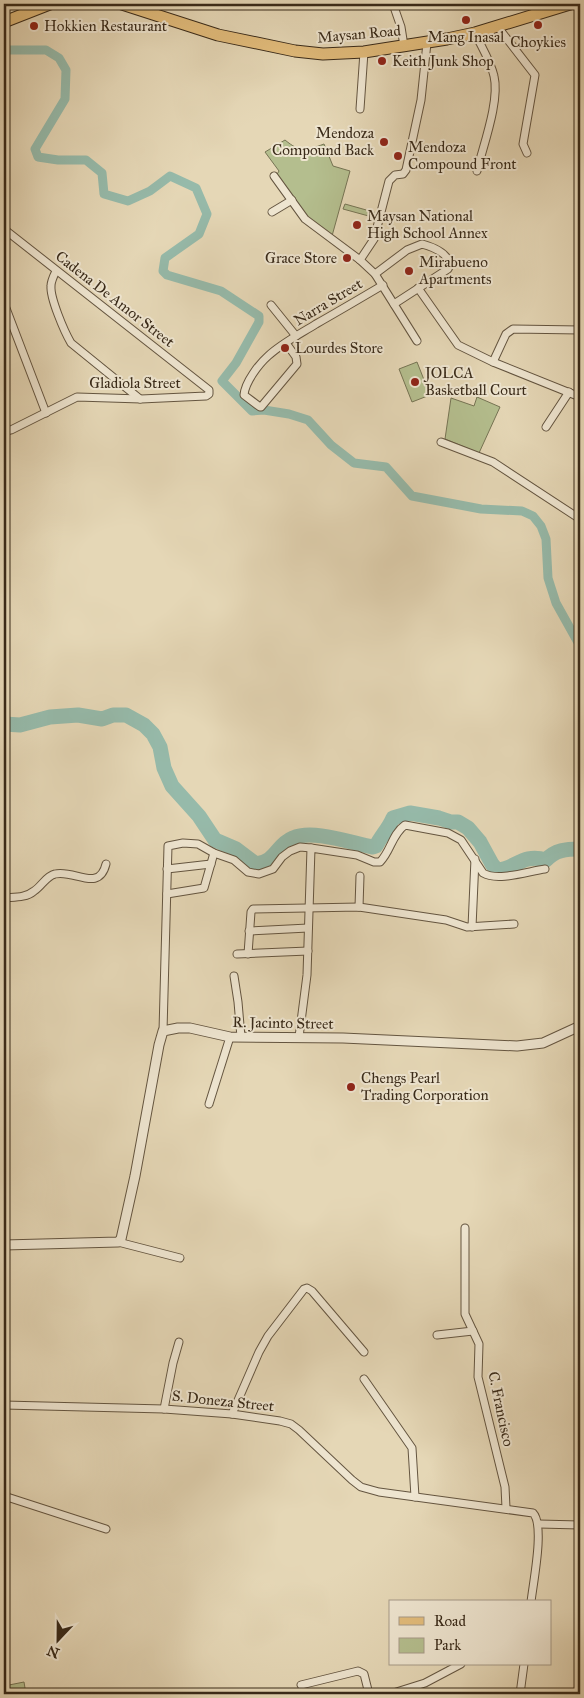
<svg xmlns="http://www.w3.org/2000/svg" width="584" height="1698" font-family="'IM FELL Great Primer',serif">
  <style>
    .green { fill: #b4be8e; stroke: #767454 }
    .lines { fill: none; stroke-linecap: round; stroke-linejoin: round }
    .canal { stroke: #96baaa; stroke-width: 9 }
    .river { stroke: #96baaa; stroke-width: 15 }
    .minor-casing { stroke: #645540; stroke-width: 9 }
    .tertiary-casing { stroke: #645540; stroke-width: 11 }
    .primary-casing { stroke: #392a19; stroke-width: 13 }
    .minor { stroke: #eee5d0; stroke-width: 7 }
    .tertiary { stroke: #eee5d0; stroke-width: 9 }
    .primary { stroke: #e2bc7b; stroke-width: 11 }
    .poi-dot { fill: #8f2418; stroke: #eee5d0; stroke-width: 2 }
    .labels { text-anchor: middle; stroke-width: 4; stroke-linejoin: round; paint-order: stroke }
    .poi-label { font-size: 15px; fill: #392a19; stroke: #eee5d0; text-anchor: start }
    .street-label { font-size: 15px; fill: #392a19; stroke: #eee5d0 }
  </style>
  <rect width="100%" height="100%" fill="#e5d7b6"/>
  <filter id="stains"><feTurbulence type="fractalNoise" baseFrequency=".004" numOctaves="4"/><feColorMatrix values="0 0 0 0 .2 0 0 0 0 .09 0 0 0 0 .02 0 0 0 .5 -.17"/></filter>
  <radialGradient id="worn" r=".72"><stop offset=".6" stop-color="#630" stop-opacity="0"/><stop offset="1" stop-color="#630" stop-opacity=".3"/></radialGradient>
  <g class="green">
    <path d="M285,140C301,153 305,151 324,144L333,166L350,171L332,236L307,218L276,176L279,171L265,152Z"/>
    <polygon points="345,204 377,213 376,218 343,209"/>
    <polygon points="417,362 430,395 412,402 399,369"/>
    <polygon points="477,397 500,407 479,453 445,439 451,398 474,406"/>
    <polygon points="24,1682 26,1694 4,1694 4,1686"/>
  </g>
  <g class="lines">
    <polyline class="canal" points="4,50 46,50 59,58 66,70 65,99 35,149 38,157 58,160 86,160 102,173 104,194 128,201 150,191 170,176 196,188 207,214 199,234 165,258 163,271 167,275 221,291 259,316 259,322 236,363 222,381 252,411 264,410 289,414 308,420 331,445 354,463 386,467 412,496 481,509 522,511 533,516 541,526 546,539 548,578 556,603 580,646"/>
    <path class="river" d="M4,724L20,725L50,717L78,715L102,719L113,715H126L144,725L153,734L160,747L164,768L172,786L199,816L215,840L236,849L256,864C276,862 276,845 293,838C313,829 351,843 373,847L376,846C381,836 389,828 393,818L410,813L439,818L451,822H458L468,828L480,842L492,864L497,870C516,869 522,853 546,860C555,850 566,849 580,849"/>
    <defs>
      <g id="minor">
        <polyline points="393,4 401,27 404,46"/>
        <polyline points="497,26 535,75 523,144 527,153"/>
        <path d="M475,33C481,46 491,62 494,76C500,101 483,146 477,171"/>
        <polyline points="360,109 364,52"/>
        <polyline points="274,176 305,219 360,260 375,274 417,341"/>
        <polyline points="272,212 292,200"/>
        <polyline points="4,229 209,390 209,394 206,396 141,399 77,397 11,430 4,432"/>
        <polyline points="360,260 374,239 389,181 395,175 403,174 406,170 421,100 427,43"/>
        <path d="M56,271C54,275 51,281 51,286C50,298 64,331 71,343L140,399"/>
        <path d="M375,274L407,250L422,244C433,247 448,253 450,265L448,269L394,304"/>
        <polyline points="418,288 458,345 493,362 580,397"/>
        <polyline points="4,303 46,413"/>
        <polyline points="271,305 296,336"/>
        <path d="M286,343L296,357L297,364L261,407H260L244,395C245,382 259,364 268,356C282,343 300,334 316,324C339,311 361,298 383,285"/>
        <polyline points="493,362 506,334 513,329 580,330"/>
        <polyline points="546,427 569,392"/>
        <polyline points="441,442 493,462 580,519"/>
        <polyline points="167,869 211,864"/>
        <polyline points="167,894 204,888 214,853"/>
        <path d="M4,898C14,897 26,898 34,891C42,886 46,876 55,874C74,869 99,893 106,864"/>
        <polyline points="359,907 360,876"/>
        <polyline points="472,927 475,859"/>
        <polyline points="249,931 308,928"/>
        <polyline points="237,954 308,951"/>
        <polyline points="248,954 251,912 253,909 359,907 446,920 467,927 514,924"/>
        <polyline points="234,976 238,1002 241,1037"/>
        <polyline points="163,1031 168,846 183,843 198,844 214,853 234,860 248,872 259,874 273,869 282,857 290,851 300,847 311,848"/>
        <path d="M299,1037L307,975L311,848L357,855L374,862H380C391,851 392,834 405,825L448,833L461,840L483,873C498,882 529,871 545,869"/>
        <polyline points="209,1104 230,1037"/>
        <polyline points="465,1228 465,1314 479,1344 478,1377 505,1487 506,1508"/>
        <polyline points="118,1242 180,1258"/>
        <polyline points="437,1335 473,1331"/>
        <polyline points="364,1379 412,1448 415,1497"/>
        <path d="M4,1405L164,1409L232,1414L280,1421L291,1424L299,1430L352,1480L361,1487L379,1492L533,1513C545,1525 533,1583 531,1602"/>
        <polyline points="164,1409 173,1363 179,1342"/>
        <polyline points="232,1414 259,1352 268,1336 304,1289 307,1288 312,1291 364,1352"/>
        <polyline points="4,1496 106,1529"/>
        <polyline points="539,1524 580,1525"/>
        <polyline points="301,1685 358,1671 364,1674 369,1694"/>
        <polyline points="390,1694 425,1683 461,1664"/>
        <polyline points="520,1694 524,1664"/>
        <polyline points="578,1694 580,1662"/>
      </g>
      <polyline id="tertiary" points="4,1245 118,1242 121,1239 135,1176 159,1045 163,1031 178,1028 190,1028 230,1037 343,1038 517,1046 543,1043 580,1026"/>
      <g id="primary">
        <polyline points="122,4 218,35 295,51 323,54 364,52 447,39 475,33 570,4"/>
        <polyline points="4,22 50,4"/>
      </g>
    </defs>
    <use href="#minor" class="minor-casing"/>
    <use href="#tertiary" class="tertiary-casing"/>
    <use href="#primary" class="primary-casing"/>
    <use href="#minor" class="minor"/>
    <use href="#tertiary" class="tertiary"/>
    <use href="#primary" class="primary"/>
  </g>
  <g class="poi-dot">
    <circle cx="466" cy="20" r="5"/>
    <circle cx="538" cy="25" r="5"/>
    <circle cx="34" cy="26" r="5"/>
    <circle cx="382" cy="61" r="5"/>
    <circle cx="384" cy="142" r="5"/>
    <circle cx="398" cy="156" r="5"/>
    <circle cx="357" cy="225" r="5"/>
    <circle cx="347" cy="258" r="5"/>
    <circle cx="409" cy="271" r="5"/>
    <circle cx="285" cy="348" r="5"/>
    <circle cx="415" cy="382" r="5"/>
    <circle cx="351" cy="1087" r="5"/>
  </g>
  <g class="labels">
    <g class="poi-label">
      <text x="44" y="31">Hokkien Restaurant</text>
      <text x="466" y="42" text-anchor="middle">Mang Inasal</text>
      <text x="538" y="47" text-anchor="middle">Choykies</text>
      <text x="392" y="66">Keith Junk Shop</text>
      <text x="374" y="138" text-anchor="end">Mendoza<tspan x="374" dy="17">Compound Back</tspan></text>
      <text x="408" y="152">Mendoza<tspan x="408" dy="17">Compound Front</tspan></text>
      <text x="367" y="221">Maysan National<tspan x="367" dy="17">High School Annex</tspan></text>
      <text x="337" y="263" text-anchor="end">Grace Store</text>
      <text x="419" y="267">Mirabueno<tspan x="419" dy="17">Apartments</tspan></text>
      <text x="295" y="353">Lourdes Store</text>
      <text x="425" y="378">JOLCA<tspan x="425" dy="17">Basketball Court</tspan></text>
      <text x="361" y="1083">Chengs Pearl<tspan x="361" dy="17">Trading Corporation</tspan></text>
    </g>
    <g class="street-label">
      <text transform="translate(359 34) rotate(-5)" y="5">Maysan Road</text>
      <text transform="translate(115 299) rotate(38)" y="5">Cadena De Amor Street</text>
      <text transform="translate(328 302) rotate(-31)" y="5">Narra Street</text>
      <text x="135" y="388">Gladiola Street</text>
      <text transform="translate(283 1023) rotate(1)" y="5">R. Jacinto Street</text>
      <text transform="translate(223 1401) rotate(6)" y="5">S. Doneza Street</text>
      <text transform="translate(501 1409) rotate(78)" y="5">C. Francisco</text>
    </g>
  </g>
  <rect width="584" height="1698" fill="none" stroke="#e5d7b6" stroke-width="20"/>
  <rect x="5" y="5" width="574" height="1688" fill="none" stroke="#392a19" stroke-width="2.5"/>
  <rect x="10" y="10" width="564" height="1678" fill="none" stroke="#392a19"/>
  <rect x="389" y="1600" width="162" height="65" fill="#eee5d0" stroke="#a69a87"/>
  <rect x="399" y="1617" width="25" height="8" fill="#e2bc7b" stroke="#a69a87"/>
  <text x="434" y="1626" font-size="15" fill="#392a19">Road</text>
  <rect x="399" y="1638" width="25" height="15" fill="#b4be8e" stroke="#a69a87"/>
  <text x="434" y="1650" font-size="15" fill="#392a19">Park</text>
  <g transform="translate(58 1640) rotate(202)" stroke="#eee5d0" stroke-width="4" paint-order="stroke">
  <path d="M0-4L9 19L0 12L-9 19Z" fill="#392a19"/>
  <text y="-8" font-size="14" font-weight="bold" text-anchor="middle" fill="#392a19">N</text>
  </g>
  <rect width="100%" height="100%" filter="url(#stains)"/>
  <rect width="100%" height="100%" fill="url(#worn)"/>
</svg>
